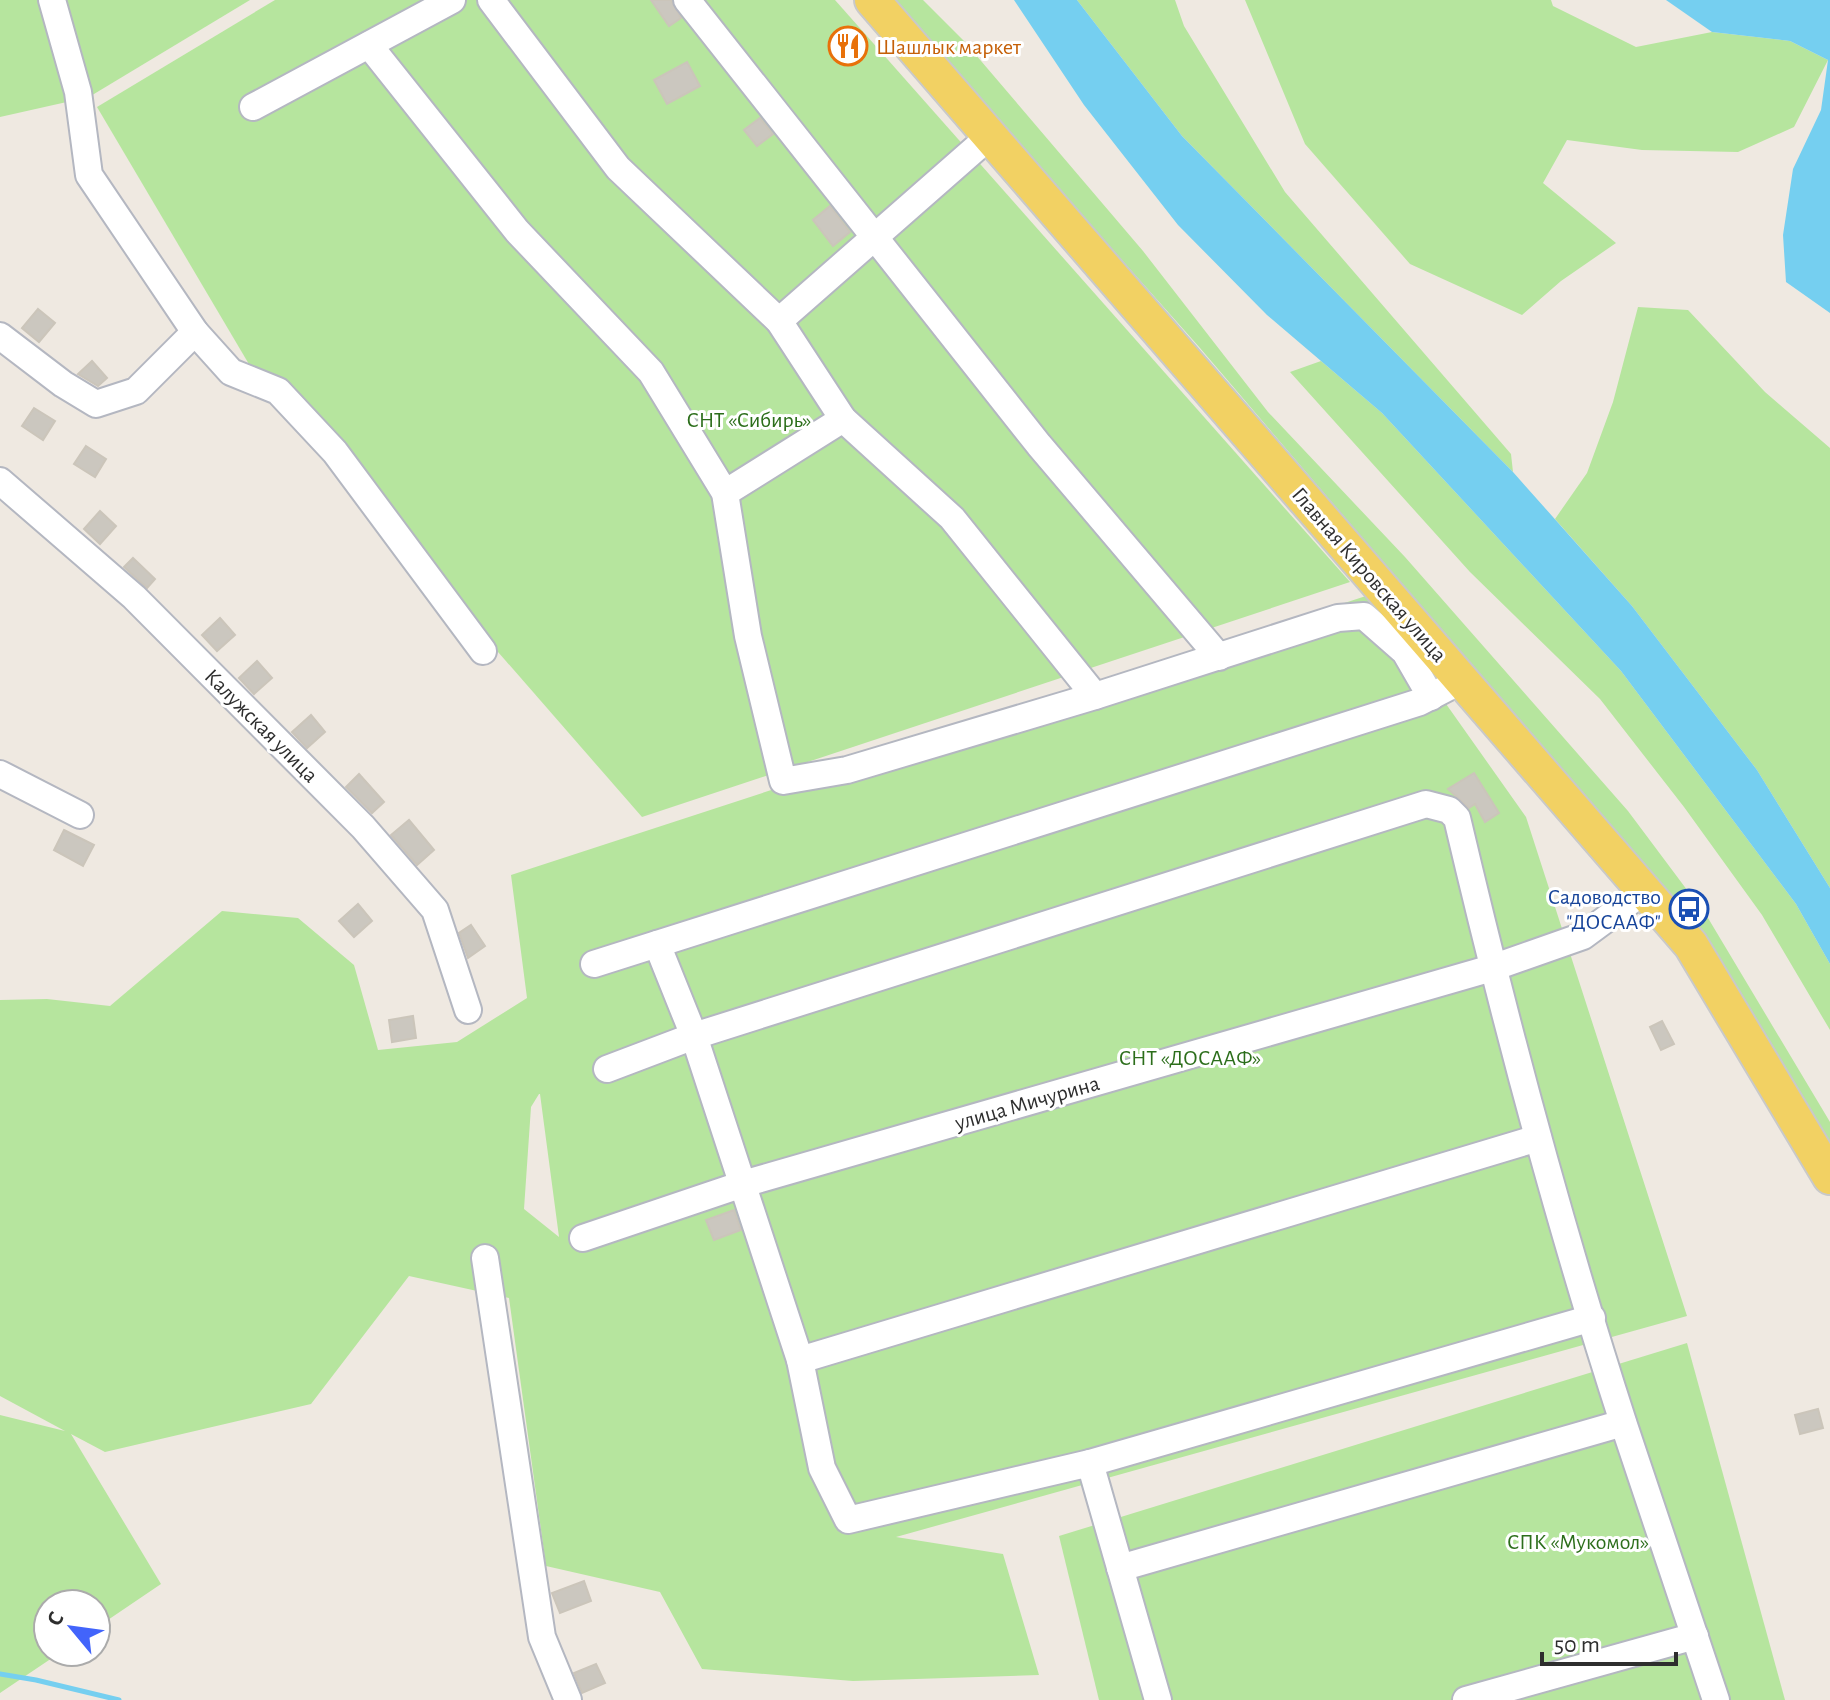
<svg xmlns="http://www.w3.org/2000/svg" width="1830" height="1700" font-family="'Alegreya Sans',sans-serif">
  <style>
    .green { fill: #b6e59e; fill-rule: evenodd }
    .water { fill: #75cff0 }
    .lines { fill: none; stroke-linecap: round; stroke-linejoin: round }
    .stream { stroke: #75cff0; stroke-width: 5 }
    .building { fill: #cbc7bf; stroke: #cbc5ba; stroke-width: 2 }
    .minor-casing { stroke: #b4b7c1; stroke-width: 30 }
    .major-casing { stroke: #c9c9c9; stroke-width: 38 }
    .minor { stroke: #fff; stroke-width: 26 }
    .major { stroke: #f2d163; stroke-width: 34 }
    .labels { text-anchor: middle; stroke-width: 6; stroke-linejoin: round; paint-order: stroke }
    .food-label { font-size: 22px; fill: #c56008; stroke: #fff; text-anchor: start }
    .park-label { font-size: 22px; fill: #2c6e1b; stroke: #fff }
    .street-label { font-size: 22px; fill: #2e2e2e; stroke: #fff }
    .transit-label { font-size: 22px; fill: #164399; stroke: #fff; text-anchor: end }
  </style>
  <rect width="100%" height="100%" fill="#efe9e1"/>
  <g class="green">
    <polygon points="0,0 250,0 89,97 0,117"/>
    <polygon points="275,0 835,0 1350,582 642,817 253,371 97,107"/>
    <polygon points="891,0 923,0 964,41 1143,251 1268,412 1405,557 1628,811 1708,918 1830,1122 1830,1152 1577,789 1200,348"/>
    <polygon points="1077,0 1175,0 1184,26 1285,192 1511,454 1513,472 1182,136"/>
    <polygon points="1245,0 1551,0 1553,6 1636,47 1712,32 1790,41 1828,60 1794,127 1738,152 1642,150 1567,140 1543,183 1616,243 1561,281 1522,315 1410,264 1305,144"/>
    <polygon points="1638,307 1688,310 1765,392 1830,448 1830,888 1757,770 1632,606 1555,519 1587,473 1613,402"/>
    <polygon points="1321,361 1382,413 1621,671 1796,904 1830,964 1830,1030 1762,915 1684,807 1600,699 1470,572 1290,372"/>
    <path d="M1369,595L1526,817L1687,1316L896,1537L1003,1554L1039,1675L853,1681L702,1669L660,1592L546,1566L509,1298L409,1276L311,1404L105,1452L71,1434L161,1584L96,1628V1604H48V1652H61L0,1693V1415L65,1431L0,1396V1000L47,999L110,1006L222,911L298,918L354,965L378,1050L457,1042L527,998L511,875ZM539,1094H540L559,1237L524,1209L531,1107Z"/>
    <polygon points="1687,1343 1785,1700 1099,1700 1059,1536"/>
  </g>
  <g class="water">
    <polygon points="1014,0 1077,0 1182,136 1513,472 1632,606 1757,770 1830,888 1830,964 1796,904 1621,671 1382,413 1267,315 1178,225 1084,105"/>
    <polygon points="1666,0 1830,0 1830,313 1786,282 1783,235 1793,169 1821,110 1828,60 1790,41 1712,32"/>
  </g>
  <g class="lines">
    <polyline class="stream" points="0,1674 36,1680 119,1700"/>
  </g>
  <g class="building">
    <polygon points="651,0 671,0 681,18 669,26"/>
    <polygon points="850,38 862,52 848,64 836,50"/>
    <polygon points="687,62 700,86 667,104 654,80"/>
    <polygon points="760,118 773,134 757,146 744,130"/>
    <polygon points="830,206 850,232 833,246 813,220"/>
    <polygon points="38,309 55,323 39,342 22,328"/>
    <polygon points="92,361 107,378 98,386 78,374"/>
    <polygon points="34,408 55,421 43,440 22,426"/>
    <polygon points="86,446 106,459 95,477 74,464"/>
    <polygon points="100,511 116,526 100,544 84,529"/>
    <polygon points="133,558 155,579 147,588 124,567"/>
    <polygon points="220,618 235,635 217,651 202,635"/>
    <polygon points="257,661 272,678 254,694 239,678"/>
    <polygon points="311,715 325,732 307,748 292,732"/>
    <polygon points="1474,773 1499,813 1485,822 1475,804 1469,808 1448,789"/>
    <polygon points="359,774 384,802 372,813 346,787"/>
    <polygon points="409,820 434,850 417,865 391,835"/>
    <polygon points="64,830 94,845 83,866 54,850"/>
    <polygon points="358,904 372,921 354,937 339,921"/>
    <polygon points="471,925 485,946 468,958 459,933"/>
    <polygon points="413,1016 416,1038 392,1042 389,1020"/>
    <polygon points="1662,1021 1674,1044 1661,1050 1650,1027"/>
    <polygon points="734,1210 741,1230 714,1240 706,1220"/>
    <polygon points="1818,1409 1823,1428 1800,1434 1795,1415"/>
    <polygon points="584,1581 591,1601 560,1613 552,1593"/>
    <polygon points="596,1664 605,1683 582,1693 574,1673"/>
  </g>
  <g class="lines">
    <defs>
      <g id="minor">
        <polyline points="52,0 78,92 89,175 195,332 231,372 278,391 335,452 483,651"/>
        <polyline points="491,0 618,168 779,321 843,419 952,518 1095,696"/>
        <polyline points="687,0 1039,445 1219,657"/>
        <polyline points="369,45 517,231 651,372 725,493 748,636 783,781 847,770 1095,696 1338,618 1364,616 1405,652 1431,697"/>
        <polyline points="253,107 452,0"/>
        <polyline points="779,321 991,135"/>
        <polyline points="0,336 63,384 96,404 136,391 195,332"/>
        <polyline points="0,481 134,597 363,827 435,910 468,1010"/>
        <polyline points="725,493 843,419"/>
        <polyline points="0,774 80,815"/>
        <polyline points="657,944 694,1036 800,1360 822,1468 848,1520 1090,1463 1158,1700"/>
        <polyline points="594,964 1420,702 1447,688"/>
        <path d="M607,1069L694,1036L1426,804L1449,810L1457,818C1505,1022 1559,1225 1624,1425C1654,1517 1686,1608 1716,1700"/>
        <polyline points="583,1238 743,1184 1492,968 1583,936 1644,891"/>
        <polyline points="485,1258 542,1637 568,1700"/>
        <polyline points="800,1360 1538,1138"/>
        <polyline points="1090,1463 1592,1318"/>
        <polyline points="1120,1568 1623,1423"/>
        <polyline points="1466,1700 1695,1636"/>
      </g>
      <polyline id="major" points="872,0 1691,945 1830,1177"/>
    </defs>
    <use href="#minor" class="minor-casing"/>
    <use href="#major" class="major-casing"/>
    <use href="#minor" class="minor"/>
    <use href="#major" class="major"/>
  </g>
  <defs>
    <symbol id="restaurant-ring" viewBox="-11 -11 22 22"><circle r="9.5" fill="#fff" stroke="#e8710a" stroke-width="1.5"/><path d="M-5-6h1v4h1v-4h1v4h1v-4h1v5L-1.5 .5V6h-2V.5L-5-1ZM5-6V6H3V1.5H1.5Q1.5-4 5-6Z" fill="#e8710a"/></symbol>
    <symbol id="bus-ring" viewBox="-11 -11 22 22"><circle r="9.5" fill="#fff" stroke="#1a4fb4" stroke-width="1.5"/><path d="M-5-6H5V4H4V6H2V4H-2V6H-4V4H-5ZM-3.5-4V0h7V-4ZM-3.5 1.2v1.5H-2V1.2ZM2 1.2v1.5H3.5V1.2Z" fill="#1a4fb4"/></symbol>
  </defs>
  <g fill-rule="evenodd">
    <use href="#restaurant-ring" x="826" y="24" width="44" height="44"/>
    <use href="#bus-ring" x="1667" y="887" width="44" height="44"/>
  </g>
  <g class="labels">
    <g class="food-label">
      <text x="876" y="54">Шашлык маркет</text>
    </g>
    <g class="park-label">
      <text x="749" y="427">СНТ «Сибирь»</text>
      <text x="1190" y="1065">СНТ «ДОСААФ»</text>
      <text x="1578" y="1549">СПК «Мукомол»</text>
    </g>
    <g class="street-label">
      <text transform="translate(1370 574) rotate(49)" y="8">Главная Кировская улица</text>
      <text transform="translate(262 725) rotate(45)" y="8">Калужская улица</text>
      <text transform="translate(1027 1102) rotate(-16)" y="8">улица Мичурина</text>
    </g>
    <g class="transit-label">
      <text x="1661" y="904">Садоводство<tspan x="1661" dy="25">"ДОСААФ"</tspan></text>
    </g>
  </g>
  <g transform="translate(72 1628) rotate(299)"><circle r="38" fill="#ffffff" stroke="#ababab" stroke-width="2"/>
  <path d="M0-6L14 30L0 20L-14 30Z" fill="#4264fb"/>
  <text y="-12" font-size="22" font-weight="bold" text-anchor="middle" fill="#2e2e2e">С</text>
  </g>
  <path d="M1542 1652v12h134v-12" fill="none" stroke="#2e2e2e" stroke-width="4"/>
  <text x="1554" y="1652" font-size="24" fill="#2e2e2e" stroke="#ffffff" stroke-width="6" paint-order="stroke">50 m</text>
</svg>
